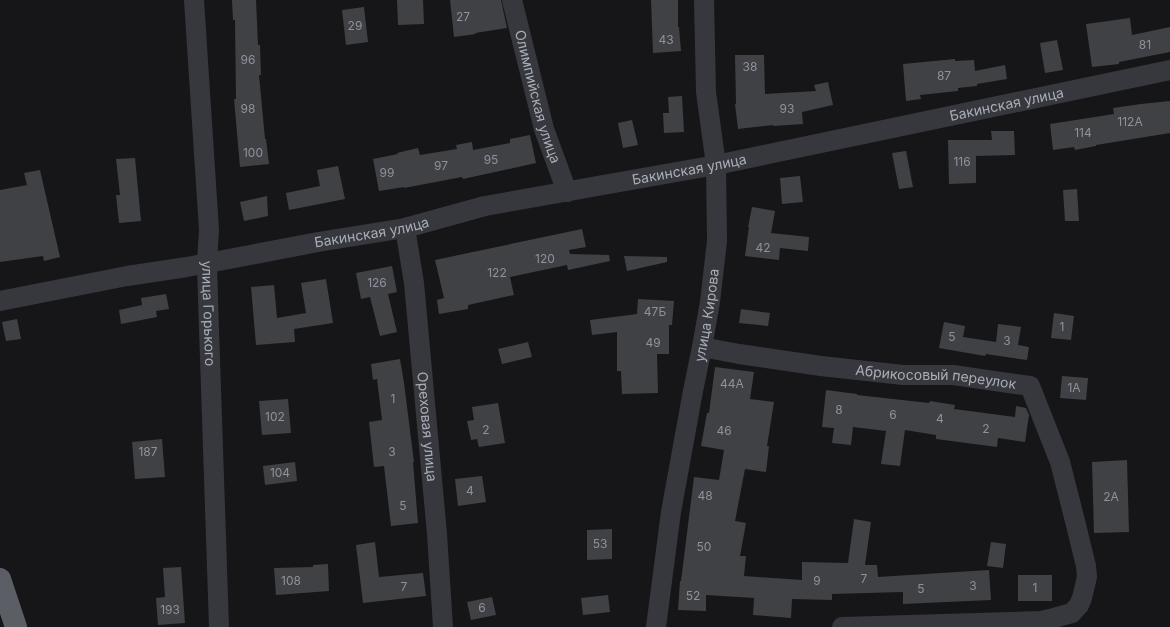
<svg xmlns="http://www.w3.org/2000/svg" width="1170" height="627" font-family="Inter,sans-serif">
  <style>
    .building { fill: #404145 }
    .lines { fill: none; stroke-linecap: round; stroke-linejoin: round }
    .minor { stroke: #37383d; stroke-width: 20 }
    .trunk { stroke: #5b5e65; stroke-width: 22 }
    .labels { text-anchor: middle; stroke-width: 3; stroke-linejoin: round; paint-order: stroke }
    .number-label { font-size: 12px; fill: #8e929b }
    .street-label { font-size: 14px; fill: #a8adb8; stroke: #111113 }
  </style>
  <rect width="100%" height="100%" fill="#161618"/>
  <g class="building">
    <polygon points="232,0 256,0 258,45 260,45 261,75 259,75 265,139 266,139 269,164 240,167 234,99 236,99 235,20 233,20"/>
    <polygon points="397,0 423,0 424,24 398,25"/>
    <polygon points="450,0 501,0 507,28 475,33 476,34 454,37"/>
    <polygon points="651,0 678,0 678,27 679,27 681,51 653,53"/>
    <polygon points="364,7 368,42 346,45 342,10"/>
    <polygon points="1130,18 1132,35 1170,27 1170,52 1119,62 1119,64 1092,67 1086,24"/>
    <polygon points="1057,40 1063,70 1045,73 1040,43"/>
    <polygon points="735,55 764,55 765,94 816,91 814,85 828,82 833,105 802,112 803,124 773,126 773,125 738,129 735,104 736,104"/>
    <polygon points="955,59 955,61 974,60 975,71 1005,65 1007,79 977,84 977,86 958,88 958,91 920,95 921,99 906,101 903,64"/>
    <polygon points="682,96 684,132 664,133 663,113 669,113 668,97"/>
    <polygon points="1170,101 1170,133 1096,145 1096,146 1075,150 1074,147 1053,150 1050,124 1114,114 1113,108 1141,104"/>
    <polygon points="632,120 638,145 623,148 618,123"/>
    <polygon points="991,131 1014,131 1015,155 976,156 976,183 949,184 948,140 992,140"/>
    <polygon points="530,135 536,163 463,179 462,177 404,188 404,187 379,191 373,159 398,154 397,153 418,148 420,155 457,149 456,145 472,142 473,150 510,143 510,139"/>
    <polygon points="906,151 913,187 899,189 892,153"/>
    <polygon points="135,158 141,221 119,223 116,195 120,195 116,159"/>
    <polygon points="338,166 345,199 289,210 286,193 320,186 317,170"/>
    <polygon points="40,170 60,257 44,261 43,256 0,262 0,190 27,185 24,173"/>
    <polygon points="800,176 803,202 782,204 780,178"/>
    <polygon points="1077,189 1079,221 1065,221 1063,190"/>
    <polygon points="267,196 268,216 244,221 240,202"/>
    <polygon points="752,207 775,211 771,233 809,237 808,251 780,248 779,260 745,256 749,227 748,227"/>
    <polygon points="582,229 586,247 569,250 570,254 609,255 610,261 568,270 567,265 510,277 514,295 468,305 468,309 439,314 437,300 444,298 435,260"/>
    <polygon points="624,256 667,257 667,262 627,271"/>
    <polygon points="392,266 397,292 388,294 397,332 380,336 370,297 361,299 356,273"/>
    <polygon points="326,279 333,323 294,329 295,342 256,345 251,287 274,285 277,318 306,313 301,283"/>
    <polygon points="166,294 169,309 156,311 157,317 121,324 119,310 142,305 141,298"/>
    <polygon points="638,299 674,301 672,325 669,325 669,354 657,354 658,393 622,394 621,371 617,371 617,332 592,335 590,320 637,314"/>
    <polygon points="741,309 770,313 768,326 739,323"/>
    <polygon points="1054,313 1074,316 1071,340 1051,338"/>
    <polygon points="17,319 21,339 6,341 2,322"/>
    <polygon points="944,322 965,326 963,337 996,342 998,324 1021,327 1018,345 1029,347 1027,360 986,354 985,356 939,348"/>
    <polygon points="528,342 532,357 502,364 498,349"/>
    <polygon points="400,359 404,383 414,462 413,462 418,523 391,526 384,466 374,467 369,422 382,420 377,379 373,380 371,364"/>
    <polygon points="715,367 754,372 750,399 774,402 767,446 769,446 766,472 745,469 735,521 746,523 740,556 746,556 744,576 802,580 802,562 848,563 854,519 871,522 865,565 877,565 878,577 989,570 991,600 903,604 903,592 832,594 832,600 792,599 791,618 753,615 754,598 706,595 706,611 678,610 680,581 681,581 694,477 719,480 724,450 701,446 707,413 709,413"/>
    <polygon points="1062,376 1088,378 1086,400 1060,398"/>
    <polygon points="826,390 857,394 857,395 929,403 930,401 955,405 954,409 1015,417 1016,406 1026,408 1029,415 1025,442 998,438 997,447 936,439 936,435 905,430 900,466 881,464 886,431 853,427 851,445 832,443 834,428 822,427"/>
    <polygon points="288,399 291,433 262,435 259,401"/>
    <polygon points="498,403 505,443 479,447 477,439 471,440 467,421 474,420 472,407"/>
    <polygon points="162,439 165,477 135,479 132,442"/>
    <polygon points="1127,460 1129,532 1094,533 1092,462"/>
    <polygon points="295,462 297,481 265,485 263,466"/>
    <polygon points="482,476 486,502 458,506 455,479"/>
    <polygon points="612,529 612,559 587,560 587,530"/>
    <polygon points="375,542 379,577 423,573 426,596 363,603 356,545"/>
    <polygon points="991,542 1006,544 1003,568 987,566"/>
    <polygon points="328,564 329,591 276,595 274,568 313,567 313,565"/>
    <polygon points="181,567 185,623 158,625 156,598 165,597 163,568"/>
    <rect x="1018" y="575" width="34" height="26"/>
    <polygon points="608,595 610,612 583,615 581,598"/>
    <polygon points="492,597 496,615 471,620 467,602"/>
  </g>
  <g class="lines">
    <g class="minor">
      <path id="s1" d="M194,0L209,230L207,263L208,299L219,627"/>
      <path id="s2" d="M512,0L544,129L567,192"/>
      <path id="s3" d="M405,228L414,283L437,534L443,627"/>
      <path id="s4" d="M0,301L127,276L187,267L318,242L405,228L485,206L716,165L1170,70"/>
      <path id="s5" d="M702,347L739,354L821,366L903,375H953L1030,386L1060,462L1075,521L1086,566L1087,577L1082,598L1079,605L1072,613L1054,618L1041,621L842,627"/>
      <path id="s6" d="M656,627L671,512L693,391L702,347L710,302L717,241L716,165L706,92L704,0"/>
    </g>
    <polyline class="trunk" points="0,579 16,627"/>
  </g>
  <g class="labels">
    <g class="number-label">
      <text x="463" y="21">27</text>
      <text x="355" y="30">29</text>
      <text x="666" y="44">43</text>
      <text x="1145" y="49">81</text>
      <text x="248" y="64">96</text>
      <text x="750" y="71">38</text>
      <text x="944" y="80">87</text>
      <text x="248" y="113">98</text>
      <text x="787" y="113">93</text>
      <text x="1130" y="126">112А</text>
      <text x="1083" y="137">114</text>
      <text x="253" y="157">100</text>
      <text x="491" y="164">95</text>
      <text x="962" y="166">116</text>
      <text x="441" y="170">97</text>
      <text x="387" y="177">99</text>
      <text x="763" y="252">42</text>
      <text x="545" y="263">120</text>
      <text x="497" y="277">122</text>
      <text x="377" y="287">126</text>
      <text x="655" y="316">47Б</text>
      <text x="1062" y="331">1</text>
      <text x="952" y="341">5</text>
      <text x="1007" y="345">3</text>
      <text x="653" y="347">49</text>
      <text x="732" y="388">44А</text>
      <text x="1074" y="392">1А</text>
      <text x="393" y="403">1</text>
      <text x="839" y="414">8</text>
      <text x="893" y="419">6</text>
      <text x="275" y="421">102</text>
      <text x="940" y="423">4</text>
      <text x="986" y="433">2</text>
      <text x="486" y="434">2</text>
      <text x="724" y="435">46</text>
      <text x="148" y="456">187</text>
      <text x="392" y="456">3</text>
      <text x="280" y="477">104</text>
      <text x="470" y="495">4</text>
      <text x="705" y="500">48</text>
      <text x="1111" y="501">2А</text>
      <text x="403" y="510">5</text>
      <text x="600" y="548">53</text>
      <text x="704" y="551">50</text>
      <text x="864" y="583">7</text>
      <text x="291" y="585">108</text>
      <text x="817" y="585">9</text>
      <text x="973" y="590">3</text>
      <text x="404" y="591">7</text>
      <text x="1035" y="592">1</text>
      <text x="921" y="593">5</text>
      <text x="693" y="600">52</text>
      <text x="482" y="612">6</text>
      <text x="170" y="614">193</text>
    </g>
    <g class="street-label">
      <text dy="5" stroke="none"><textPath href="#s2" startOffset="100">Олимпийская улица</textPath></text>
      <text dy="5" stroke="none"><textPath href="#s4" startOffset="1026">Бакинская улица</textPath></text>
      <text dy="5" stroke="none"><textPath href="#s4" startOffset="702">Бакинская улица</textPath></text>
      <text dy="5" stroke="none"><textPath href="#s4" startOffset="378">Бакинская улица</textPath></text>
      <text dy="5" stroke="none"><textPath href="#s1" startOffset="314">улица Горького</textPath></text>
      <text dy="5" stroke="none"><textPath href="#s6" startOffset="316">улица Кирова</textPath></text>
      <text dy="5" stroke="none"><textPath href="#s5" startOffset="236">Абрикосовый переулок</textPath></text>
      <text dy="5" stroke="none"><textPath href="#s3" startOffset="200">Ореховая улица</textPath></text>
    </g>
  </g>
</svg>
